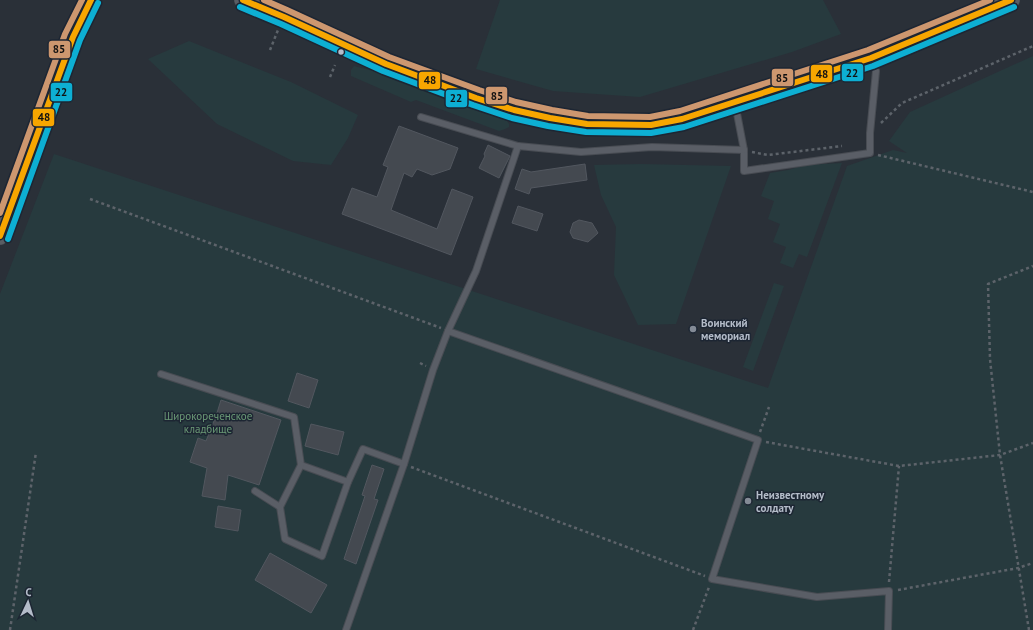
<svg xmlns="http://www.w3.org/2000/svg" width="1033" height="630" font-family="'PT Sans',sans-serif">
  <style>
    .green { fill: #273a3e }
    .building { fill: #444950; stroke: #52575f }
    .lines { fill: none; stroke-linecap: round; stroke-linejoin: round }
    .service-casing { stroke: #484c53; stroke-width: 8 }
    .secondary-casing { stroke: #484c53; stroke-width: 18 }
    .path { stroke: #5d636a; stroke-width: 2.5; stroke-dasharray: 3 3; stroke-linecap: butt }
    .service { stroke: #5a5e66; stroke-width: 6 }
    .secondary { stroke: #595d64; stroke-width: 17 }
    .bus-1-casing { stroke: #1d2633; stroke-width: 9 }
    .bus-2-casing { stroke: #1d2633; stroke-width: 9 }
    .bus-3-casing { stroke: #1d2633; stroke-width: 9 }
    .bus-1 { stroke: #f7a600; stroke-width: 6 }
    .bus-2 { stroke: #0dafd3; stroke-width: 6 }
    .bus-3 { stroke: #cd976f; stroke-width: 6 }
    .bus-dot { fill: #b4bcc9; stroke: #1d2633; stroke-width: 1.5 }
    .poi-dot { fill: #848b96; stroke: #1d2633; stroke-width: 1.5 }
    .labels { text-anchor: middle; stroke-width: 3; stroke-linejoin: round; paint-order: stroke }
    .poi-label { font-size: 11px; font-weight: bold; fill: #b4bcc9; stroke: #1d2633; text-anchor: start }
    .park-label { font-size: 11px; fill: #6b9a76; stroke: #1d2633 }
    .line-badge { stroke: #1d2633; stroke-width: 1.5 }
    .pale-badge-label { font-size: 11px; text-anchor: middle; font-weight: bold; fill: #111 }
  </style>
  <rect width="100%" height="100%" fill="#2a3038"/>
  <g class="green">
    <polygon points="500,0 823,0 841,34 792,52 640,97 553,91 476,69"/>
    <polygon points="189,41 291,82 358,115 348,138 331,165 293,161 217,124 148,59"/>
    <polygon points="1033,56 1033,630 0,630 0,294 54,154 768,388 847,166 893,150 907,153 889,141 910,112"/>
    <polygon points="354,66 373,71 507,121 509,124 509,127 505,129 499,131 416,100 411,102 351,76 351,70"/>
    <polygon points="842,163 807,257 799,254 793,268 780,263 786,247 773,242 780,224 768,219 774,201 761,196 770,173 788,170 805,165"/>
    <polygon points="641,164 731,166 676,324 638,325 614,275 616,227 601,195 594,165"/>
    <polygon points="774,283 784,286 753,371 743,367"/>
  </g>
  <g class="building">
    <polygon points="399,126 458,148 450,169 432,175 417,169 412,177 404,173 391,210 437,229 452,189 473,197 451,255 342,214 352,188 377,197 388,167 383,165"/>
    <polygon points="488,145 510,156 499,178 479,168 485,156 484,154"/>
    <polygon points="585,164 587,180 531,188 529,194 515,189 522,169 531,172"/>
    <polygon points="518,206 543,214 537,231 512,223"/>
    <polygon points="579,220 592,223 598,233 588,242 573,238 570,232 573,223"/>
    <polygon points="297,373 318,380 309,408 288,401"/>
    <polygon points="221,400 281,420 259,485 228,475 225,500 202,496 207,468 190,462 198,438 206,441 216,416"/>
    <polygon points="311,424 344,432 338,455 305,446"/>
    <polygon points="372,465 384,469 374,499 378,500 356,564 344,559 365,496 362,495"/>
    <polygon points="218,506 241,510 238,531 215,527"/>
    <polygon points="270,553 327,585 311,613 255,580"/>
  </g>
  <g class="lines">
    <defs>
      <g id="service">
        <polyline points="735,103 744,150 744,171 870,153 870,133 876,71 872,60"/>
        <polyline points="421,117 518,146 581,152 652,147 744,150"/>
        <polyline points="448,331 758,440 712,579 817,597 889,591 888,630"/>
        <polyline points="161,374 294,417 301,465 348,482"/>
        <polyline points="301,465 280,507 285,539 322,556 348,482 363,449 404,464"/>
        <polyline points="255,491 280,507"/>
        <polyline points="346,630 404,464 433,370 448,331 476,271 518,146"/>
      </g>
      <g id="secondary">
        <polyline points="243,0 284,17 386,64 476,98 514,110 550,118 587,124 651,125 682,119 871,58 1011,0"/>
        <polyline points="0,236 73,37 91,0"/>
      </g>
    </defs>
    <use href="#service" class="service-casing"/>
    <use href="#secondary" class="secondary-casing"/>
    <g class="path">
      <polyline points="270,50 278,30"/>
      <polyline points="330,77 335,65"/>
      <polyline points="881,123 902,103 1033,46"/>
      <polyline points="752,152 768,155 842,146"/>
      <polyline points="878,155 1033,192"/>
      <polyline points="90,199 441,328"/>
      <polyline points="420,363 426,366"/>
      <polyline points="760,432 769,407"/>
      <polyline points="766,442 899,466 1000,455 1033,443"/>
      <polyline points="411,467 705,576"/>
      <polyline points="889,582 899,466"/>
      <polyline points="898,590 1018,568 1033,563"/>
      <polyline points="10,630 36,452"/>
      <polyline points="693,630 709,587"/>
      <polyline points="1029,630 1000,455 990,359 988,284 1033,266"/>
    </g>
    <use href="#service" class="service"/>
    <use href="#secondary" class="secondary"/>
    <defs>
      <g id="bus-1">
        <polyline points="243,0 284,17 386,64 476,98 514,110 550,118 587,124 651,125 682,119 871,58 1011,0"/>
        <polyline points="0,236 73,37 91,0"/>
      </g>
      <g id="bus-2">
        <polyline points="240,7 281,24 383,71 473,105 512,118 548,126 586,132 651,133 684,127 873,66 1014,7"/>
        <polyline points="8,239 80,40 98,3"/>
      </g>
      <g id="bus-3">
        <polyline points="264,0 287,10 389,57 479,90 516,102 552,110 588,116 650,117 680,111 868,50 990,0"/>
        <polyline points="0,213 65,34 82,0"/>
      </g>
    </defs>
    <use href="#bus-1" class="bus-1-casing"/>
    <use href="#bus-2" class="bus-2-casing"/>
    <use href="#bus-3" class="bus-3-casing"/>
    <use href="#bus-1" class="bus-1"/>
    <use href="#bus-2" class="bus-2"/>
    <use href="#bus-3" class="bus-3"/>
  </g>
  <circle class="bus-dot" cx="341" cy="52" r="3.5"/>
  <g class="poi-dot">
    <circle cx="693" cy="329" r="4"/>
    <circle cx="748" cy="501" r="4"/>
  </g>
  <g class="labels">
    <g class="poi-label">
      <text x="701" y="327">Воинский<tspan x="701" dy="13">мемориал</tspan></text>
      <text x="756" y="499">Неизвестному<tspan x="756" dy="13">солдату</tspan></text>
    </g>
    <g class="park-label">
      <text x="208" y="420">Широкореченское<tspan x="208" dy="13">кладбище</tspan></text>
    </g>
  </g>
  <g class="line-badge">
    <rect x="48" y="40" width="23" height="19" rx="4" fill="#cd976f"/>
    <rect x="841" y="63" width="23" height="19" rx="4" fill="#0dafd3"/>
    <rect x="810" y="64" width="23" height="19" rx="4" fill="#f7a600"/>
    <rect x="771" y="68" width="23" height="19" rx="4" fill="#cd976f"/>
    <rect x="418" y="71" width="23" height="19" rx="4" fill="#f7a600"/>
    <rect x="50" y="82" width="23" height="20" rx="4" fill="#0dafd3"/>
    <rect x="485" y="86" width="23" height="19" rx="4" fill="#cd976f"/>
    <rect x="445" y="89" width="23" height="19" rx="4" fill="#0dafd3"/>
    <rect x="32" y="108" width="23" height="19" rx="4" fill="#f7a600"/>
  </g>
  <g class="pale-badge-label">
    <text x="59" y="53">85</text>
    <text x="852" y="77">22</text>
    <text x="822" y="78">48</text>
    <text x="782" y="82">85</text>
    <text x="430" y="84">48</text>
    <text x="61" y="96">22</text>
    <text x="497" y="100">85</text>
    <text x="456" y="102">22</text>
    <text x="44" y="121">48</text>
  </g>
  <g transform="translate(28 602) rotate(4)" stroke="#1d2633" stroke-width="3" paint-order="stroke">
  <path d="M0-3L7 15L0 10L-7 15Z" fill="#b4bcc9"/>
  <text y="-6" font-size="11" font-weight="bold" text-anchor="middle" fill="#b4bcc9">С</text>
  </g>
</svg>
